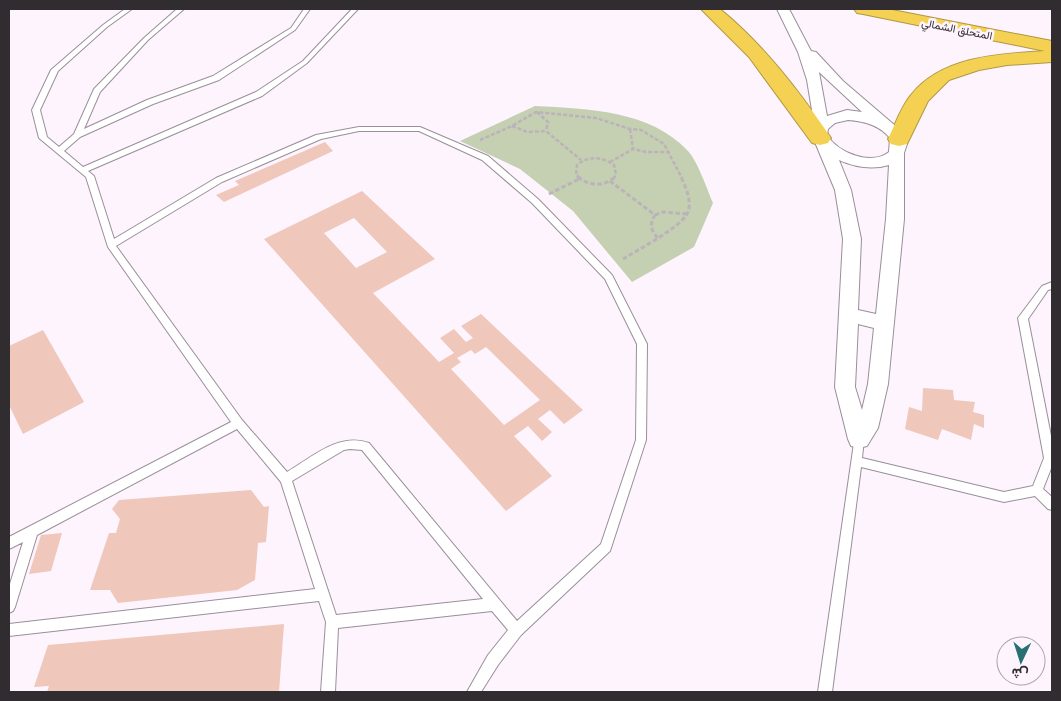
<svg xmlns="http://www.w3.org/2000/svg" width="1061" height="701" font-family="'Times New Roman',Vazirmatn,serif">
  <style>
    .green { fill: #c5cfb1 }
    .building { fill: #efc7bb; fill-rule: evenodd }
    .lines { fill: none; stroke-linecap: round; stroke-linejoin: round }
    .lane-casing { stroke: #998f98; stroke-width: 2 }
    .street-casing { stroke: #998f98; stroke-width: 2 }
    .highway-casing { stroke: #af9746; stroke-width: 2 }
    .path-far1 { stroke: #bbb3ba; stroke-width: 2.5; stroke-dasharray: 4 2; stroke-linecap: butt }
    .path { stroke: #bbb3ba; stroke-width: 3; stroke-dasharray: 4.5 2.5; stroke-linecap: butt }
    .lane { fill: #fff; fill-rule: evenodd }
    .street { fill: #fff; fill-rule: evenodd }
    .highway { fill: #f4d152; fill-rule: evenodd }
    .labels { text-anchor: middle; stroke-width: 5; stroke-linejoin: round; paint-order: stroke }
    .far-street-label { font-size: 11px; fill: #302c30; stroke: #fef4fd }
  </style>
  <rect width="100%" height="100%" fill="#fef4fd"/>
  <path class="green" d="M535,106C588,109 650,110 688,151C698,162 707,189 713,203L694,247L632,282L573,211L520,169L460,141Z"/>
  <g class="building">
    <polygon points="325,142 333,151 224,202 216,195 239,185 235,181"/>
    <path d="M362,191L435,259L373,293L439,362L454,353L440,338L454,329L466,342L473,338L461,326L481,314L583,410L564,424L550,410L538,419L552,432L542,441L528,426L514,436L552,476L506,511L264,239ZM354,218L387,252L356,268L324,233ZM486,347L540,400L504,425L451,369L461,362L457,358L471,350L475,354Z"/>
    <polygon points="43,330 84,402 23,434 9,405 9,346"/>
    <polygon points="923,388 953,390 954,400 975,402 973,412 984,415 984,428 974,424 971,440 942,429 938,440 905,429 909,407 922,411"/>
    <polygon points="251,490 264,507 269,506 266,542 258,543 255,580 237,590 118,603 110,590 90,590 109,533 116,533 120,519 112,509 119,500"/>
    <polygon points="62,533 51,571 29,574 41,535"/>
    <polygon points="284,624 279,692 47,692 49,686 34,687 48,645"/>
  </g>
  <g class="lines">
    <defs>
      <g id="lane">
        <path d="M125,9H132L107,27L58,71L40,110L47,137L59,147L74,134L94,89L144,38L177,9H184L148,40L100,92L84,129L147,100L213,76L291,28L304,9H310L295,30L219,80L153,104L80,137L64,151L83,167L256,92L303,61L352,9H358L307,63L262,96L88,171L94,176L114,239L216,178L316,135L359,127H420L488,156L538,199L612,275L647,344L646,440L610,551L521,635L498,665L481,692H467L488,655L508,630L492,611L338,628L335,692H321L326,622L319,601L9,636V624L315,589L281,482L237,429L37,535L15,607L13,611L9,613V587L23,542L9,549V537L231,422L108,247L86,177L39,138L32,110L51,70L103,25ZM359,131H419L482,160L532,203L605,279L637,344L636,440L601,544L517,621L369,443C339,432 311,458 287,472L242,420L116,246L222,182L321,139ZM350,449L362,450L483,599L336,615L292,481L344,450Z"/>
        <polygon points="1052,282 1052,289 1048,290 1028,319 1052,441 1052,466 1043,489 1052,497 1052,510 1048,509 1035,496 1004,502 861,467 832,692 818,692 855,436 859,434 863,436 864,439 862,458 1004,492 1033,486 1044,458 1018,318 1042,286"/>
      </g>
      <path id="street" d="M777,9H789L811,51L816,52L843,81L899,129L907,144L904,153V219L888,384L878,428L867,446L859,448L851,446L848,439L835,387L843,239L835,190L812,135V110L807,80L798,52ZM819,72L862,112L847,110L827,116ZM848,120C864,121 879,125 890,138L889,152C871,166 838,153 827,135L828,129L835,123ZM839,160C855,167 872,170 889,165L886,219L876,314L858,310L861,239L851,190ZM858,324L874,328L868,384L862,410L855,387Z"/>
      <g id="highway">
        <path d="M701,9H720C764,45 799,91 831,138L828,143L820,145L812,143L749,57Z"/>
        <path d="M854,9H887L1052,41V62L1007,65L979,70L949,80L928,101L907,144L899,146L891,144L888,139C895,125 901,107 911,95C942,56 999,54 1045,51L863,14L857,13Z"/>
      </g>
    </defs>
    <use href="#lane" class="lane-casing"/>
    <use href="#street" class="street-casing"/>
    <use href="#highway" class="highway-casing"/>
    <g class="path-far1">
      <polyline points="537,112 548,122 546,131"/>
      <polyline points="512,126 527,132 546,131 581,160"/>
      <polyline points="630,129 633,149"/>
      <polyline points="480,140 512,126 536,112 596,118 630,129 641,130 664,144 682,178"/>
      <polyline points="610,162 633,149 646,152 669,152"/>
      <path d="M580,178L576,175L577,165C588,155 603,157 614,165L616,174L614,178"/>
    </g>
    <g class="path">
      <path d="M578,177C589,186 604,187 615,177"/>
      <path d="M610,181L655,215C649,224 651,231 658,238"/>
      <polyline points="549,194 579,179"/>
      <polyline points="655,215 663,212 687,214"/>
      <path d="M623,259C639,249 678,229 687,214C693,204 686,187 681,177"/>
    </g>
    <use href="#lane" class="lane"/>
    <use href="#street" class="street"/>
    <use href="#highway" class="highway"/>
  </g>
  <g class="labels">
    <g class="far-street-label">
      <text transform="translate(957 29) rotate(11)" y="4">المتحلق الشمالي</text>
    </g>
  </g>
  <rect width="1061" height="701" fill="none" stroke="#302c30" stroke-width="20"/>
  <g transform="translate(1021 661) rotate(184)"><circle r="24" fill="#fef4fd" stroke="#aca4ab"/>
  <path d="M0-4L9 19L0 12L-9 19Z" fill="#277172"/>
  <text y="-8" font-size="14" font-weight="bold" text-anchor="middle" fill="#302c30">ش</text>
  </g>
</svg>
